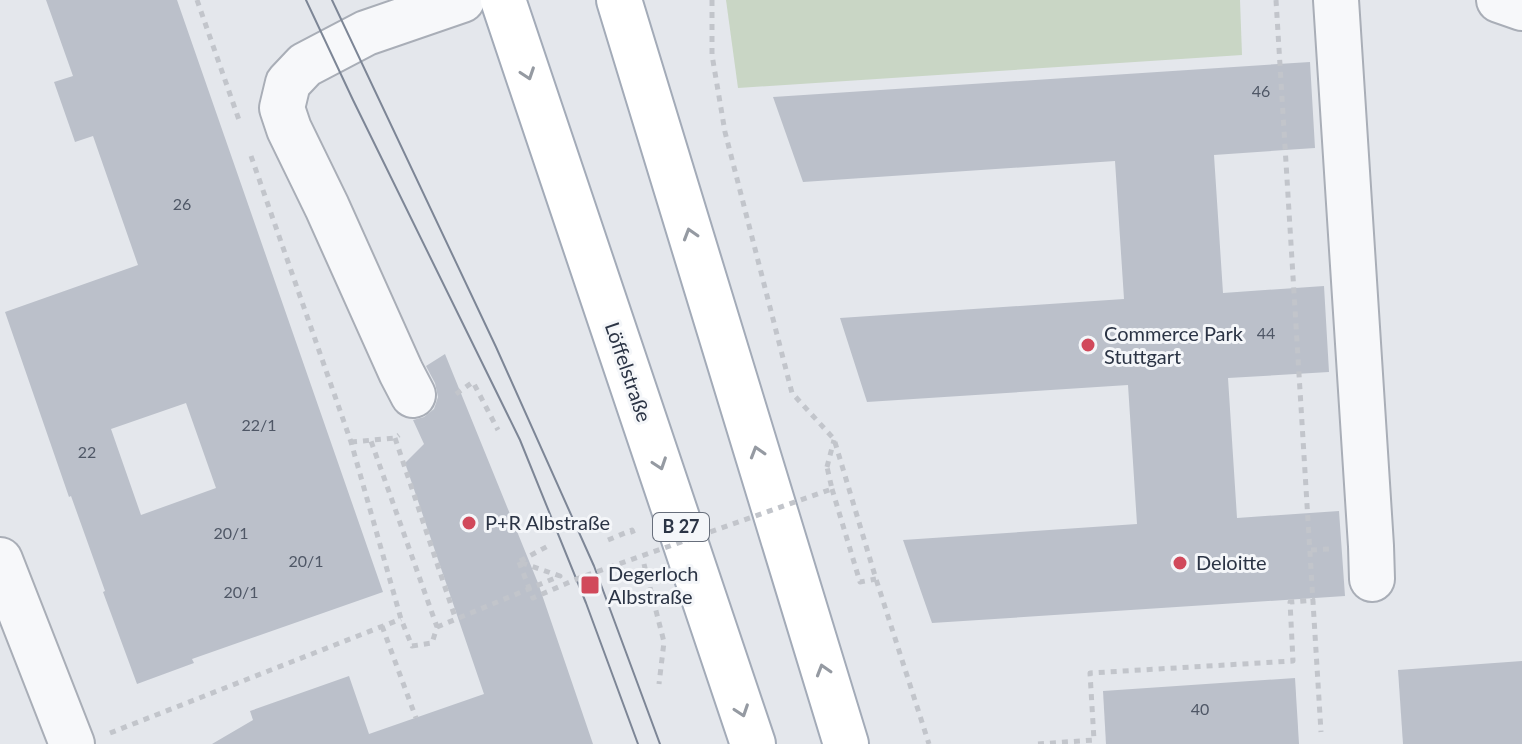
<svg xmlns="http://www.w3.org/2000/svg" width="1522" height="744" font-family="Lato,sans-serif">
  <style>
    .green { fill: #c9d6c5 }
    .building { fill: #bbc0ca; fill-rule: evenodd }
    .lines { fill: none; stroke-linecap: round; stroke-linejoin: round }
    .minor-casing { stroke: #a9aeb7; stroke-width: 48 }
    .major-casing { stroke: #a3abb8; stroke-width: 48 }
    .path { stroke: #c2c5cb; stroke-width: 5; stroke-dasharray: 6 6; stroke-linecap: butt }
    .minor { stroke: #f7f8fa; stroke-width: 44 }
    .major { stroke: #fff; stroke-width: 44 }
    .tram { stroke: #7d8696; stroke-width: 2 }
    .path-bridge { stroke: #c2c5cb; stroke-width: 5; stroke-dasharray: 6 6; stroke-linecap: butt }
    .oneway { stroke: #959aa2 }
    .poi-dot { fill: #d1495b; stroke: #f4f6f9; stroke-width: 3 }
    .labels { text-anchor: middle; stroke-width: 6; stroke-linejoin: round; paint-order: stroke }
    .number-label { font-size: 16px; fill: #4f5766 }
    .shield { fill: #f4f6f9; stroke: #676e7b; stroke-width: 2 }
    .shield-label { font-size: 18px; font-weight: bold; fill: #2b3445 }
    .poi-label { font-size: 20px; fill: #2b3445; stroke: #f4f6f9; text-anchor: start }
    .street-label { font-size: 20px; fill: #2b3445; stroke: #f4f6f9 }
  </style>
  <rect width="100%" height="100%" fill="#e4e7ec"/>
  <polygon class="green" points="726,0 1240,0 1242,55 738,88"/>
  <g class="building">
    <path d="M46,0H177L383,592L192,659L194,663L137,684L103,592L105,591L71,496L69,497L5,312L138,265L93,136L75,142L54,82L73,76ZM186,403L216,488L141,515L111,429Z"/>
    <polygon points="1310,62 1315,148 1214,155 1223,293 1324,286 1329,372 1228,378 1237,518 1339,511 1345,596 932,623 903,540 1137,524 1128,385 867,402 840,318 1124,299 1115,161 803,182 773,97"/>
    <polygon points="445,354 538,583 593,744 212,744 253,720 250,711 349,676 369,734 484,694 405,463 424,444 413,420 424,417 434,409 438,397 435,383 426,366"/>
    <polygon points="1522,661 1522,744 1403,744 1398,670"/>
    <polygon points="1295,678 1299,744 1106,744 1103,691"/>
  </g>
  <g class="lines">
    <defs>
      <g id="minor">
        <polyline points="1336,0 1371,546 1372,579"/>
        <polyline points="1499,0 1522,8"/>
        <polyline points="413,395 401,372 327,207 289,129 282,108 288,83 305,65 366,33 462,0"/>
        <polyline points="0,560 72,744"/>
      </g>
      <g id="major">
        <polyline points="503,0 753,744"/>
        <polyline points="619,0 846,744"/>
      </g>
    </defs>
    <use href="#minor" class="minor-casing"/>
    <use href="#major" class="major-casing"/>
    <g class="path">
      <polyline points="197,0 239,120"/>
      <polyline points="712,0 712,55 725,132 792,393 834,439 876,579 929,744"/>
      <polyline points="1276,0 1321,732"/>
      <polyline points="251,156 351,442 401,619 412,646 432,643 437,627 371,441"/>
      <polyline points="456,394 473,382 498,430"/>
      <polyline points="395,438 456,620"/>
      <polyline points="351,442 395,438 399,435"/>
      <polyline points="827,467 834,440"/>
      <polyline points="832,489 860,582 876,579"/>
      <polyline points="608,540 632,530 634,535"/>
      <polyline points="1311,550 1330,549"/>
      <polyline points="520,561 548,546"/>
      <polyline points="644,564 664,642 659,684"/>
      <polyline points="382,626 416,718"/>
      <polyline points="437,627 560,576 519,562"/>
      <polyline points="110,733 401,619"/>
      <polyline points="1038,744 1094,740 1090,673 1293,661 1290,602 1315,600"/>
    </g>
    <use href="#minor" class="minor"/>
    <use href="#major" class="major"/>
    <g class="tram">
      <polyline points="306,0 353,100 520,440 586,603 638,744"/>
      <polyline points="332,0 496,347 594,566 660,744"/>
    </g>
    <polyline class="path-bridge" points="519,562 533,598 579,578 832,489 827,467"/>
  </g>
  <defs><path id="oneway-chevron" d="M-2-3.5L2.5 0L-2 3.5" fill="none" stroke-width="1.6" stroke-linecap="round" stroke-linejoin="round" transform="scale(2)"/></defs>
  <g class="oneway">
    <use href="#oneway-chevron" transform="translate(528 74) rotate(71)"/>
    <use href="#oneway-chevron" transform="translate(690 234) rotate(-107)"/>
    <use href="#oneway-chevron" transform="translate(757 452) rotate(-107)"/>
    <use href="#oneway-chevron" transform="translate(660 464) rotate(71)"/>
    <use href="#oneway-chevron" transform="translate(823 670) rotate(-107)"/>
    <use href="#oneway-chevron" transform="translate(742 711) rotate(71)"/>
  </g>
  <g class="poi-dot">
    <circle cx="1088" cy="345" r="8"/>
    <circle cx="469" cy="523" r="8"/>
    <circle cx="1180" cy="563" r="8"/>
    <rect x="580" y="575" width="20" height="20" rx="4"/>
  </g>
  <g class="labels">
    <g class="number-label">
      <text x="1261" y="97">46</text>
      <text x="182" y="210">26</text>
      <text x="1266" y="339">44</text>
      <text x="259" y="431">22/1</text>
      <text x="87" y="458">22</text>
      <text x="231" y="539">20/1</text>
      <text x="306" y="567">20/1</text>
      <text x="241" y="598">20/1</text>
      <text x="1200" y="715">40</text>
    </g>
    <rect class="shield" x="653" y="513" width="56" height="28" rx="6"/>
    <g class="shield-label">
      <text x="681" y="533">B 27</text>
    </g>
    <g class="poi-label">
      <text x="1104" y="341">Commerce Park<tspan x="1104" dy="23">Stuttgart</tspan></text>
      <text x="485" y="530">P+R Albstraße</text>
      <text x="1196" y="570">Deloitte</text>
      <text x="608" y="581">Degerloch<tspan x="608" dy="23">Albstraße</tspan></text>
    </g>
    <g class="street-label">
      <text transform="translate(628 372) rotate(71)" y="7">Löffelstraße</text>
    </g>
  </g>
</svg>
